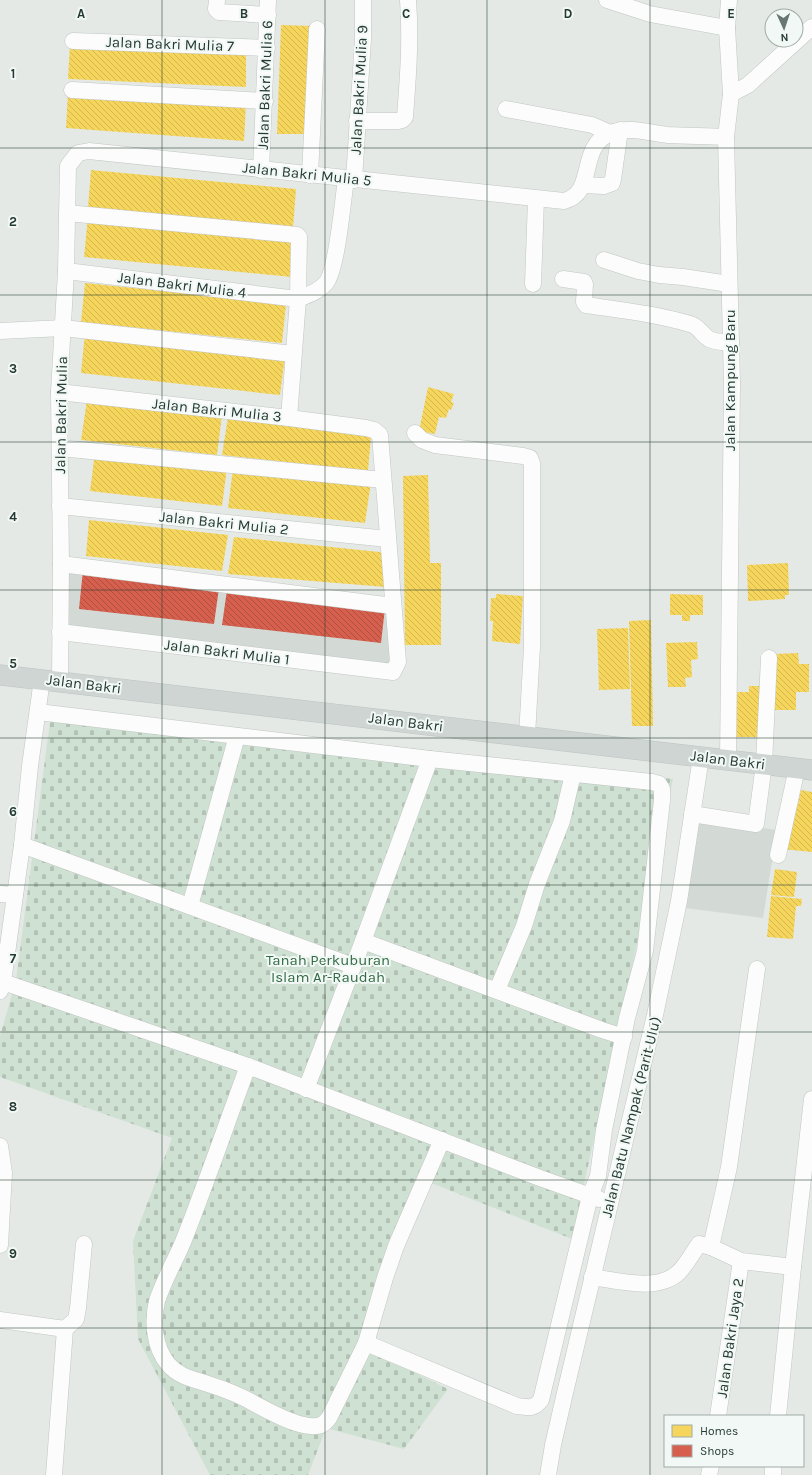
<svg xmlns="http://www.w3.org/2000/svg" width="812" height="1475" font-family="Karla,sans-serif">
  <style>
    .built { fill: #d3dad6 }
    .cemetery { fill: url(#cemetery-stones) }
    .homes { fill: url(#homes-back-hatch) }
    .shops { fill: url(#shops-back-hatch) }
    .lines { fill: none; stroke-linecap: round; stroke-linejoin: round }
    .minor-casing { stroke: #c1c6c3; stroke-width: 17 }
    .major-casing { stroke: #bdc4c2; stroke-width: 21 }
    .minor { stroke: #fbfcfb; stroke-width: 16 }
    .major { stroke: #ced5d2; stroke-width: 20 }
    .grid { fill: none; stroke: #243a32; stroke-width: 1; stroke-opacity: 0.55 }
    .labels { text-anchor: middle; stroke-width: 4; stroke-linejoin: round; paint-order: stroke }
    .street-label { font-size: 15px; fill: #243a32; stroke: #f2f8f5 }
    .park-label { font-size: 15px; fill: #336c44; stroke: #f2f8f5 }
    .grid-label { font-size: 13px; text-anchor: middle; font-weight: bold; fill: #243a32; stroke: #f2f8f5; stroke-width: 4; stroke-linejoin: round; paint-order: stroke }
  </style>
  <defs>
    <pattern id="cemetery-stones" width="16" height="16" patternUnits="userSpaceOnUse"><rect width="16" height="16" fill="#cfe1d2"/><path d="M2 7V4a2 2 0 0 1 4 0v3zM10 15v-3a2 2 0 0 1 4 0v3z" fill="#b2c2b5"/></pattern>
    <pattern id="homes-back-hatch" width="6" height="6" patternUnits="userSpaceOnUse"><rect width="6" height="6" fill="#f6d55c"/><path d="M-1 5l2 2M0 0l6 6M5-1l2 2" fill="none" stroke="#d3b850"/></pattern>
    <pattern id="shops-back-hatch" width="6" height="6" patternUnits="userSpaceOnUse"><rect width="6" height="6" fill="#d6604d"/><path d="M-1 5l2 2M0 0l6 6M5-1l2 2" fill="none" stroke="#ad5041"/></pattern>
  </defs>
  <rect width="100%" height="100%" fill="#e4e9e6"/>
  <g class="built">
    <polygon points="56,561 396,603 394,678 56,637"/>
    <polygon points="698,819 777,830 763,918 685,908"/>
  </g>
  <polygon class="cemetery" points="52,706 673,779 572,1239 421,1179 358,1344 448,1389 404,1449 326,1428 308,1475 210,1475 138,1339 133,1241 172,1138 0,1077 0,1036 16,980"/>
  <g class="homes">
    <polygon points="281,25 313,26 309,134 277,134"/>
    <polygon points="70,45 246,54 246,87 68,79"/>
    <polygon points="68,92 246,103 244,141 66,128"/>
    <polygon points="91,170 296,189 293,228 88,208"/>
    <polygon points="88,217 296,240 292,277 84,257"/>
    <polygon points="85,283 286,304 282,343 81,322"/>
    <polygon points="85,333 285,356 280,395 81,373"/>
    <polygon points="428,387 454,394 451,402 454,403 451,410 449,409 446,418 439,417 435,434 419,431"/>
    <polygon points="87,400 222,415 217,455 81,440"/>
    <polygon points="228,417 371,437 368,471 222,455"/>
    <polygon points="95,452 227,468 222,506 90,491"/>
    <polygon points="233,468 371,482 365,523 228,508"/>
    <polygon points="428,475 430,563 441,563 441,645 405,645 403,476"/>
    <polygon points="89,520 228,535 222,571 86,556"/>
    <polygon points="234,537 389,553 386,587 228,574"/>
    <polygon points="788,563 789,595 785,595 785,599 748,601 747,565"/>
    <polygon points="496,594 523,596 520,644 492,641 493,621 490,621 491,598 496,598"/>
    <polygon points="670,594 703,595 703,615 690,615 690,621 682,621 682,615 670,615"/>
    <polygon points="651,620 653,726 632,726 629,621"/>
    <polygon points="628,628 630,689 599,690 597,629"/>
    <polygon points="697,642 698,659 691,660 692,677 685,678 686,687 668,687 666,643"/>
    <polygon points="798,653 799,664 809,664 809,692 796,692 796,710 775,710 775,654"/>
    <polygon points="749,686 760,686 760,737 733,737 734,692 749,692"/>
    <polygon points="801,790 812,792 812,852 782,849 789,804 798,805"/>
    <polygon points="775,869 797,872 794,897 771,895"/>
    <polygon points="771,896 802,899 801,906 796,906 793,939 767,937"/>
  </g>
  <g class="shops">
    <polygon points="83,570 219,588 214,624 79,609"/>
    <polygon points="227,590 385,608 381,643 222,625"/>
  </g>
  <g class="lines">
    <defs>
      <g id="minor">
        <polyline points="217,0 216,9 219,12 268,15"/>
        <polyline points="607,0 650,14 727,28"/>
        <polyline points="73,41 267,48"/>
        <polyline points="72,90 265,101"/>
        <polyline points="731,94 748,85 812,27"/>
        <polyline points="506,109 592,125 610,133"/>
        <path d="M357,121H398L402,120L405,117C408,78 411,39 408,0"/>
        <polyline points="261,170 268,0"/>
        <polyline points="310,175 317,29"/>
        <polyline points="354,180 363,39 363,0"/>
        <polyline points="583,185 604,186 612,183 613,179 620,130"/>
        <polyline points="67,213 297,235 299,237 298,299 289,418"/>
        <polyline points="604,260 638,271 659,275 683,277 729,284"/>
        <path d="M66,271L298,299C307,295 318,292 325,284C337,273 343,198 346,179"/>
        <path d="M563,279L584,282L585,284L584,302L586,305C621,310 656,314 690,324C699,326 702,335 709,339C715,342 724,342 731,343"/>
        <polyline points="533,284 536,199"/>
        <polyline points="0,331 63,328 293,354"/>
        <polyline points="59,392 289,418 366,428 374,430 380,435 398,662 393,672 60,632"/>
        <polyline points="415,433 422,440 435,445 523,456 530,458 532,463 532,647 527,736"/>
        <polyline points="60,448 383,480"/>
        <polyline points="60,506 388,539"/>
        <polyline points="61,564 393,606"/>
        <path d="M60,681L61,564L59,392L66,271L68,166L78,153L89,151L564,201C597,193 577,146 611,133C628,126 650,133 668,135C688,136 707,136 726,137"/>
        <path d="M38,712L430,759L652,782L659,784L662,789V800L645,951L627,1018L604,1130L598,1176L590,1196L541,1400C533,1410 528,1407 517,1406L366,1343"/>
        <polyline points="728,760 732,384 726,137 731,94 727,28 729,0"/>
        <polyline points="692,814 756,824 764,764 769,658"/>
        <polyline points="22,845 353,966"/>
        <polyline points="778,855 797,768"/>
        <polyline points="0,894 15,895"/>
        <polyline points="190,906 237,736"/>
        <polyline points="363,941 602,1030 624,1037"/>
        <polyline points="757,969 729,1167 711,1247 741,1261 793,1267"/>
        <polyline points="3,982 248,1066 540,1178 599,1199"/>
        <polyline points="497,990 524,926 537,884 562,821 573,774"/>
        <polyline points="0,991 3,982 22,845 30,766 42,679"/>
        <path d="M248,1066C226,1125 206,1184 183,1242C175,1261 163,1282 157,1301C152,1321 154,1347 168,1364C179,1377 193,1379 208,1384C224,1389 240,1395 255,1404C270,1412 307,1433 323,1424C325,1423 327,1420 329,1418L366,1343L385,1278L396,1246L442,1140"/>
        <polyline points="306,1089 363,941 430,759"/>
        <polyline points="0,1146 4,1173 0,1245"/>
        <path d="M592,1277C618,1281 659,1292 679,1272C687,1264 693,1252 699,1244L711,1247"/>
        <polyline points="0,1320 65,1329"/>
        <polyline points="65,1329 76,1319 78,1308 84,1244"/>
        <polyline points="718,1416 741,1261"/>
        <polyline points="778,1416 793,1267 812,1099"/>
        <polyline points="54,1475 65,1329"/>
        <polyline points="548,1475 553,1445 564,1397 655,1015 679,901 701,757"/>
        <polyline points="709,1475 711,1466"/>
        <polyline points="773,1475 773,1466"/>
      </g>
      <polyline id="major" points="0,675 812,770"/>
    </defs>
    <use href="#minor" class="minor-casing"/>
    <use href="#major" class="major-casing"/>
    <use href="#minor" class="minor"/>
    <use href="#major" class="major"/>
  </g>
  <path class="grid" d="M162,0V1475M325,0V1475M487,0V1475M650,0V1475M0,148H812M0,295H812M0,442H812M0,590H812M0,738H812M0,885H812M0,1032H812M0,1180H812M0,1328H812"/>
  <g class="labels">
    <g class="street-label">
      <text transform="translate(170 44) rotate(2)" y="5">Jalan Bakri Mulia 7</text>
      <text transform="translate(265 85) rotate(-88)" y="5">Jalan Bakri Mulia 6</text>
      <text transform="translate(359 90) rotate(-87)" y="5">Jalan Bakri Mulia 9</text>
      <text transform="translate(307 174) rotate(6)" y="5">Jalan Bakri Mulia 5</text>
      <text transform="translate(182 285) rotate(7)" y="5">Jalan Bakri Mulia 4</text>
      <text transform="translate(730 380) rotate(-90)" y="5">Jalan Kampung Baru</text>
      <text transform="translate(217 410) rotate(6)" y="5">Jalan Bakri Mulia 3</text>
      <text transform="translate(61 415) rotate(-89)" y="5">Jalan Bakri Mulia</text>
      <text transform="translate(224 523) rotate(6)" y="5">Jalan Bakri Mulia 2</text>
      <text transform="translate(227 652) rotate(7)" y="5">Jalan Bakri Mulia 1</text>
      <text transform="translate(84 684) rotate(7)" y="5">Jalan Bakri</text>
      <text transform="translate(406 722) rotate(7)" y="5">Jalan Bakri</text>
      <text transform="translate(728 760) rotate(7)" y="5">Jalan Bakri</text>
      <text transform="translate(631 1117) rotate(-76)" y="5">Jalan Batu Nampak (Parit Ulu)</text>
      <text transform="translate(730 1338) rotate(-82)" y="5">Jalan Bakri Jaya 2</text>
    </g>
    <g class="park-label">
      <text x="328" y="965">Tanah Perkuburan<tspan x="328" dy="17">Islam Ar-Raudah</tspan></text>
    </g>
  </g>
  <g class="grid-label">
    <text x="81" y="18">A</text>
    <text x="244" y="18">B</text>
    <text x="406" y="18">C</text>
    <text x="568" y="18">D</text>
    <text x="731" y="18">E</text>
    <text x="13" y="78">1</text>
    <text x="13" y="226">2</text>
    <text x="13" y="373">3</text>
    <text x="13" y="521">4</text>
    <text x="13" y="668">5</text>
    <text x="13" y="816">6</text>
    <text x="13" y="963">7</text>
    <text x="13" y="1111">8</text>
    <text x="13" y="1258">9</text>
  </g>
  <rect x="664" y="1415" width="140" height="52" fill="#f2f8f5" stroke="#a0aca7"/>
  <rect x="672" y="1425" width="20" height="12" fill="#f6d55c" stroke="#a0aca7"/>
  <text x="700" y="1435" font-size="12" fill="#243a32">Homes</text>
  <rect x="672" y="1445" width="20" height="12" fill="#d6604d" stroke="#a0aca7"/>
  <text x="700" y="1455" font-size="12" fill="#243a32">Shops</text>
  <g transform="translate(784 28) rotate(177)"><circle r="19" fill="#f2f8f5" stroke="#a0aca7"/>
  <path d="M0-3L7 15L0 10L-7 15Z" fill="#677771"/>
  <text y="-6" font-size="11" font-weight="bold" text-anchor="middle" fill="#243a32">N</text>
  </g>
</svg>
